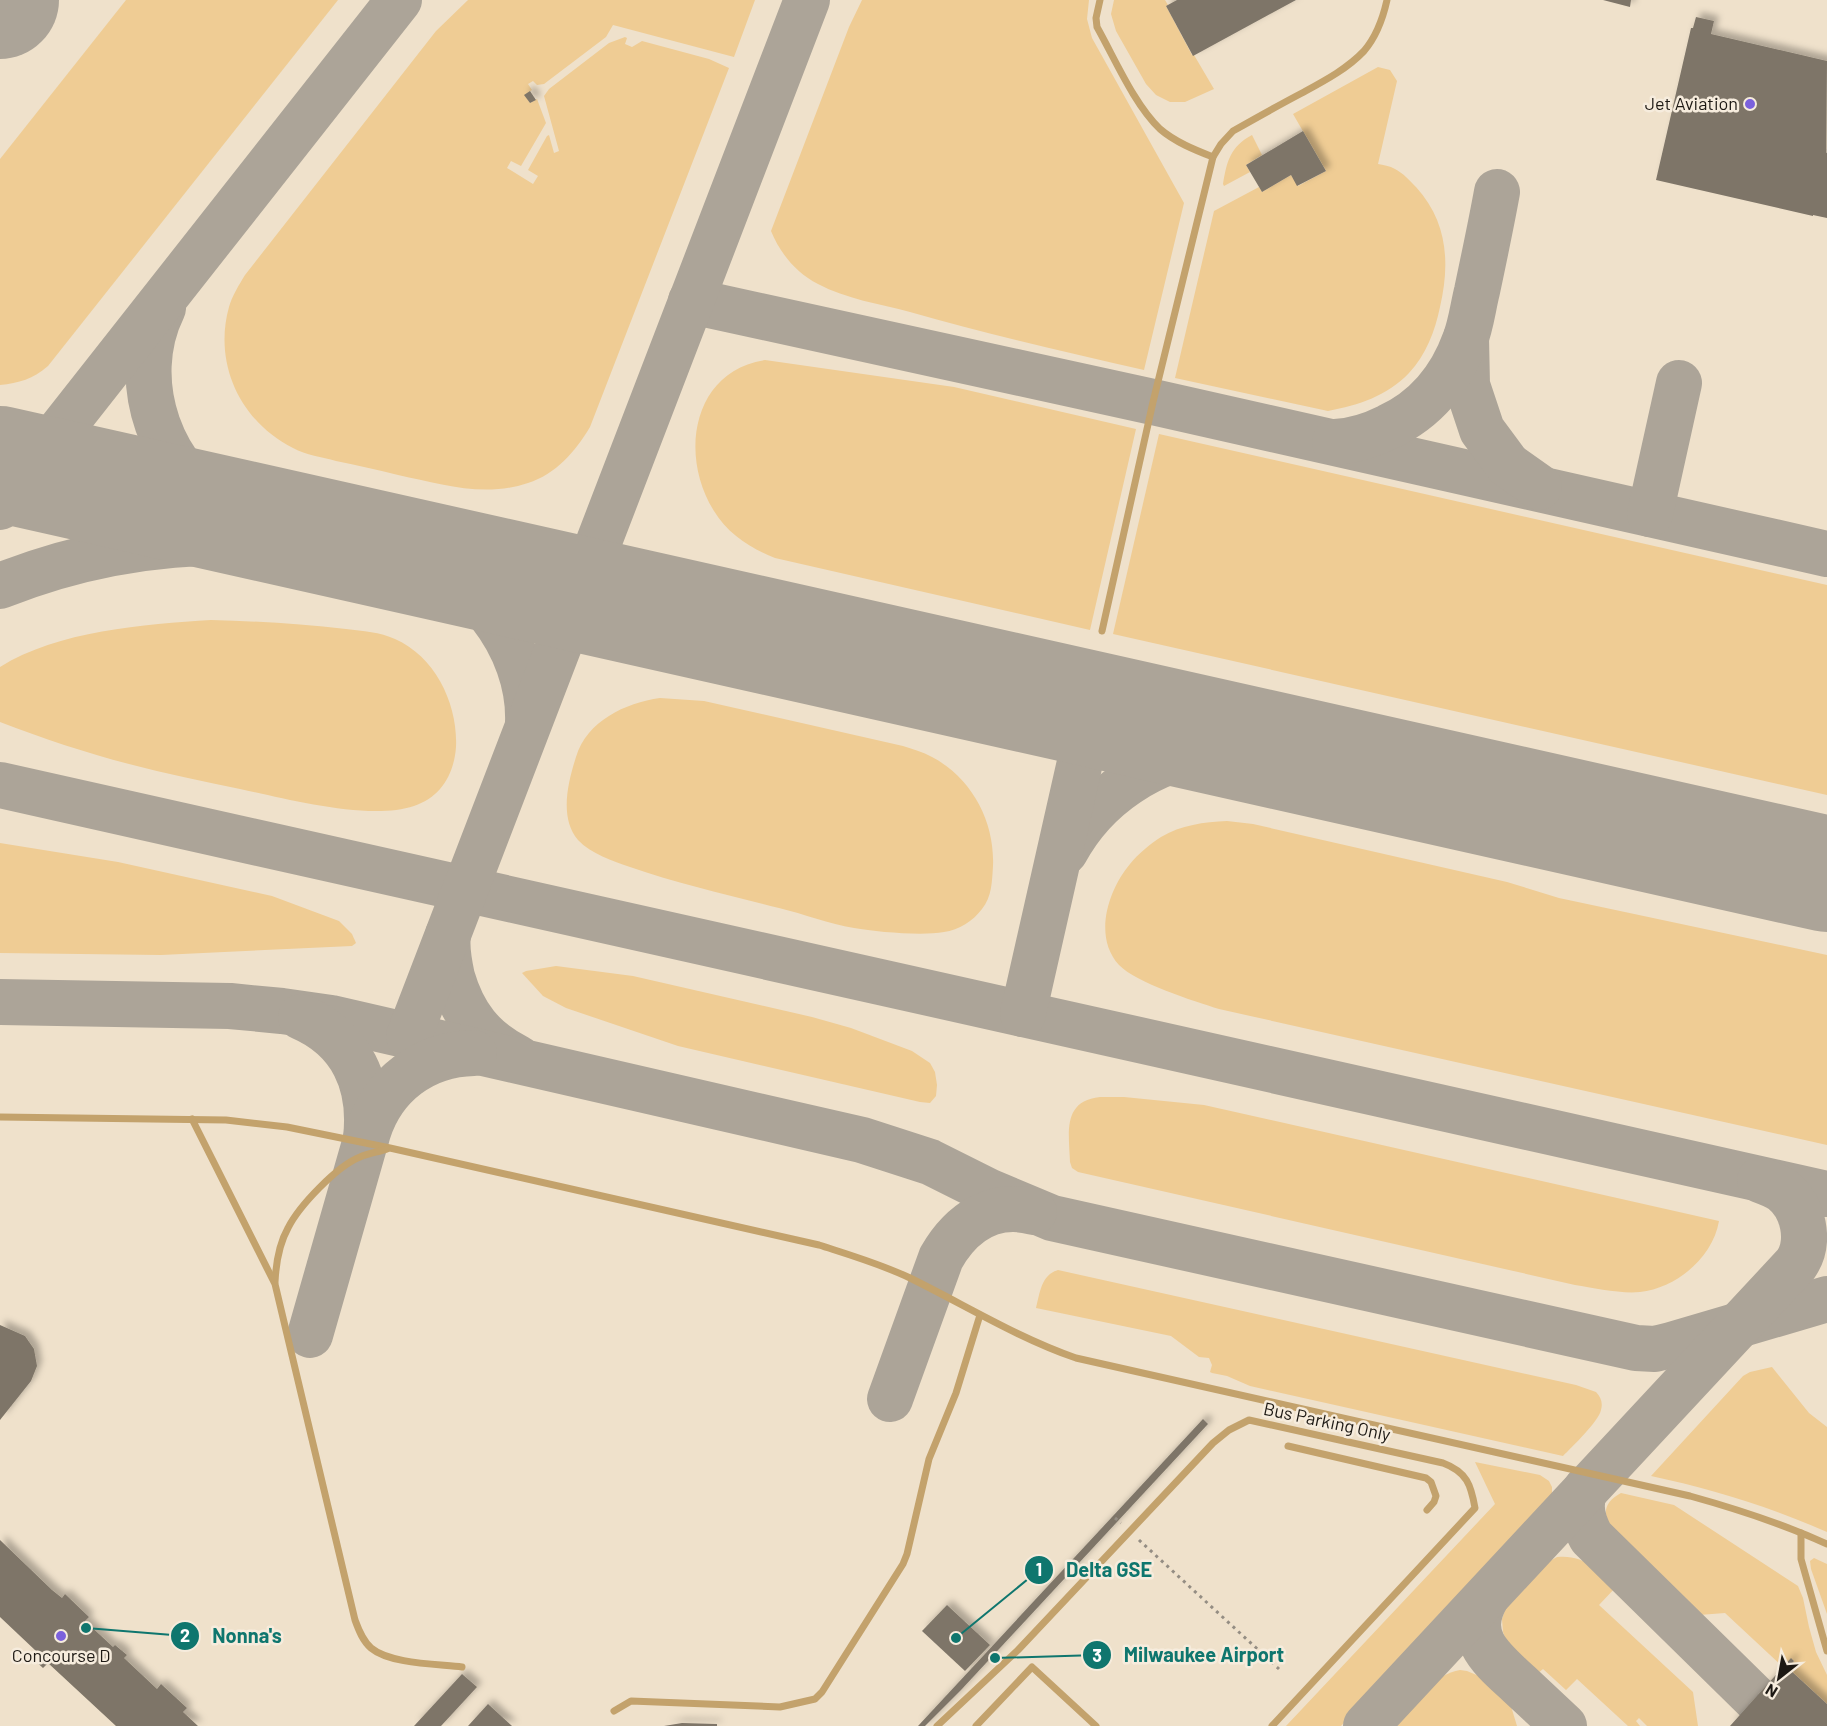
<svg xmlns="http://www.w3.org/2000/svg" width="1827" height="1726" font-family="Barlow,sans-serif">
  <style>
    .built { fill: #efe1cb }
    .green { fill: #efcc94 }
    .lines { fill: none; stroke-linecap: round; stroke-linejoin: round }
    .taxiway { stroke: #aca498; stroke-width: 46 }
    .runway { stroke: #aca498; stroke-width: 116 }
    .building { fill: #7e7568; filter: url(#shadow) }
    .path { stroke: #948d83; stroke-width: 3; stroke-dasharray: 3 4.5; stroke-linecap: butt }
    .lane { stroke: #c3a26c; stroke-width: 7 }
    .poi-dot { fill: #7b61dc; stroke: #f6ecdd; stroke-width: 2 }
    .labels { text-anchor: middle; stroke-width: 5; stroke-linejoin: round; paint-order: stroke }
    .poi-label { font-size: 18px; fill: #1c1813; stroke: #f6ecdd; text-anchor: end }
    .street-label { font-size: 18px; fill: #1c1813; stroke: #f6ecdd }
    .leader { fill: none; stroke: #0f766e; stroke-width: 2 }
    .callout-dot { fill: #0f766e; stroke: #f6ecdd; stroke-width: 2 }
    .mark-label { font-size: 18px; text-anchor: middle; font-weight: bold; fill: #fff }
    .callout-label { font-size: 20px; text-anchor: middle; font-weight: bold; fill: #0f766e; stroke: #f6ecdd; stroke-width: 5; stroke-linejoin: round; paint-order: stroke }
  </style>
  <defs>
    <filter id="shadow"><feDropShadow dx="5" dy="-5" stdDeviation="3" flood-color="#0004"/></filter>
  </defs>
  <rect width="100%" height="100%" fill="#f6ecdd"/>
  <rect class="built" x="0" y="0" width="1827" height="1726"/>
  <g class="green">
    <path d="M126,0H338L48,366C33,379 19,383 0,385V159Z"/>
    <path d="M468,0H755L734,57L613,25L606,37L544,84L537,85L533,81L528,84L532,90L525,95L530,103L537,99L546,123L521,166L511,161L507,168L533,184L538,176L528,170L547,136L549,135L554,153L559,151L544,96L549,89L609,43L625,37L627,38L625,44L632,47L642,41L709,59L729,68L590,427C575,452 556,474 528,483C484,498 441,484 398,475C378,470 357,465 336,461C322,457 306,455 293,448C241,422 213,364 229,307C232,296 239,285 245,275L436,31Z"/>
    <path d="M862,0H1089L1087,19L1092,38L1184,203L1144,370C1066,352 987,334 910,312C880,304 846,299 818,284C796,273 780,253 771,231L849,27Z"/>
    <polygon points="1114,0 1165,0 1168,5 1166,6 1192,55 1194,55 1214,89 1185,102 1170,102 1156,95 1146,84 1116,31 1111,14"/>
    <path d="M1378,67L1390,70L1397,81L1378,164C1383,165 1390,166 1395,169C1403,173 1410,181 1416,187C1448,222 1450,264 1440,307C1435,331 1426,355 1409,373C1387,396 1359,405 1328,411L1175,378L1214,211L1259,187L1262,192L1291,175L1298,186L1326,171L1293,114Z"/>
    <path d="M1252,135L1262,155L1246,165L1250,172L1224,186L1223,184C1227,161 1230,147 1252,135Z"/>
    <path d="M765,360L954,387L1136,429L1090,630L775,558C750,548 728,534 714,511C679,456 692,371 765,360Z"/>
    <polygon points="1159,434 1827,585 1827,795 1113,634"/>
    <path d="M211,620C256,621 301,624 346,629C363,631 380,632 395,639C436,657 458,705 456,747C454,774 441,797 414,806C369,821 287,799 240,789C203,781 166,774 129,764C86,753 42,738 0,722V667C57,631 145,624 211,620Z"/>
    <path d="M660,698L704,701L903,746C912,749 923,752 932,757C972,778 995,822 993,866C992,881 992,897 982,909C973,921 959,930 944,932C922,936 877,932 854,928C829,924 804,914 779,908C729,895 679,884 630,867C613,861 591,854 578,840C559,818 568,782 576,757C587,721 625,703 660,698Z"/>
    <path d="M1227,821L1253,824L1507,882L1559,898L1827,955V1145L1219,1009C1194,1001 1136,983 1119,965C1093,937 1108,890 1130,864C1138,854 1150,844 1161,837C1181,825 1204,822 1227,821Z"/>
    <polygon points="0,843 118,862 272,896 339,921 352,934 356,943 352,946 161,955 0,953"/>
    <polygon points="556,966 633,976 812,1017 851,1028 912,1051 930,1063 935,1072 937,1085 936,1096 930,1103 920,1102 678,1046 566,1008 543,996 522,973 526,971"/>
    <path d="M1100,1097H1124L1204,1105L1719,1221C1713,1257 1677,1288 1640,1292C1621,1294 1594,1288 1575,1285L1078,1172L1072,1168L1070,1162C1069,1133 1062,1101 1100,1097Z"/>
    <path d="M1058,1270L1576,1385L1596,1392C1601,1397 1603,1403 1601,1410C1599,1421 1572,1447 1563,1456L1250,1386L1227,1376L1212,1373L1210,1372L1212,1365L1209,1358L1199,1357L1171,1336L1036,1308C1040,1293 1041,1275 1058,1270Z"/>
    <path d="M1772,1367L1809,1413L1827,1427V1532C1770,1507 1712,1489 1651,1476L1743,1376L1750,1372Z"/>
    <polygon points="1475,1462 1540,1475 1549,1481 1552,1487 1552,1497 1341,1726 1286,1726 1495,1504"/>
    <path d="M1621,1493L1674,1505L1798,1586L1803,1598L1809,1627L1816,1652L1827,1675V1704L1788,1668L1794,1661L1791,1659L1784,1668L1725,1613L1699,1615L1695,1611L1693,1612L1617,1536C1604,1519 1599,1505 1621,1493Z"/>
    <path d="M1557,1557C1583,1554 1599,1570 1616,1587L1599,1605L1693,1692L1698,1726H1647L1639,1718L1636,1721L1640,1726H1628L1577,1679L1566,1690L1543,1669L1537,1674L1508,1646L1503,1632L1502,1619L1507,1604L1539,1567Z"/>
    <polygon points="1814,1558 1827,1564 1827,1614 1811,1569 1810,1561"/>
    <path d="M1460,1670L1467,1671L1479,1676L1510,1703L1517,1726H1397C1408,1705 1436,1673 1460,1670Z"/>
  </g>
  <g class="lines">
    <g class="taxiway">
      <polyline points="691,301 1153,402 1827,554"/>
      <path d="M163,308C127,381 161,477 234,512C252,520 273,522 292,527"/>
      <polyline points="1466,338 1467,385 1482,430 1508,465 1539,487"/>
      <path d="M1335,442C1353,441 1372,435 1388,427C1425,410 1451,379 1465,340C1471,325 1473,307 1477,291C1484,258 1491,225 1497,192"/>
      <polyline points="0,507 399,0"/>
      <polyline points="1650,514 1679,383"/>
      <path d="M0,586C77,555 159,541 243,542C293,542 344,551 394,552C470,568 531,646 528,723"/>
      <polyline points="0,785 1827,1194"/>
      <path d="M1065,852C1095,796 1152,758 1215,751C1232,749 1249,751 1265,748"/>
      <path d="M448,935C446,949 449,963 452,977C463,1015 482,1040 518,1058"/>
      <polyline points="0,1002 230,1006 282,1011 331,1018 862,1140 930,1162 990,1192 1052,1218 1636,1348 1655,1349 1671,1345 1827,1299"/>
      <polyline points="1023,1014 1092,709"/>
      <path d="M301,1017C352,1039 372,1084 366,1138"/>
      <polyline points="409,1036 807,0"/>
      <path d="M310,1335L368,1132C383,1085 423,1054 474,1053"/>
      <path d="M890,1399L941,1258C961,1223 993,1201 1034,1212"/>
      <path d="M1586,1489C1578,1504 1583,1522 1591,1537L1756,1699"/>
      <path d="M1486,1598C1464,1638 1492,1659 1519,1684C1534,1698 1549,1712 1564,1726"/>
      <path d="M1366,1726L1796,1264C1811,1242 1804,1207 1782,1190C1776,1186 1768,1183 1760,1180"/>
    </g>
    <g class="runway">
      <polyline points="0,1 1,0"/>
      <polyline points="0,464 1827,874"/>
    </g>
  </g>
  <g class="building">
    <polygon points="1177,0 1296,0 1193,56 1166,6"/>
    <polygon points="1603,0 1631,0 1630,7"/>
    <polygon points="1696,17 1714,21 1711,34 1827,61 1826,153 1827,153 1827,218 1813,215 1813,216 1656,180 1691,28 1693,28"/>
    <polygon points="530,91 536,100 530,103 524,95"/>
    <polygon points="1303,131 1326,171 1297,186 1291,175 1262,192 1246,165"/>
    <polygon points="0,1325 25,1336 34,1349 37,1366 31,1381 0,1420"/>
    <polygon points="1203,1419 1208,1424 961,1690 925,1726 918,1726"/>
    <polygon points="0,1540 52,1590 62,1598 65,1594 89,1617 85,1621 113,1647 115,1645 127,1655 124,1658 157,1689 161,1684 187,1708 183,1712 198,1726 116,1726 48,1663 43,1668 30,1656 36,1651 0,1617"/>
    <polygon points="947,1605 990,1645 965,1671 922,1631"/>
    <polygon points="1791,1658 1794,1661 1788,1668 1827,1704 1827,1726 1730,1726"/>
    <polygon points="462,1674 477,1687 441,1726 414,1726"/>
    <polygon points="488,1704 512,1726 468,1726"/>
    <polygon points="682,1723 717,1724 717,1726 664,1726"/>
  </g>
  <g class="lines">
    <g class="path">
      <polyline points="1115,1518 1121,1523"/>
      <polyline points="1139,1540 1279,1669"/>
    </g>
    <g class="lane">
      <path d="M1100,0L1096,18L1097,27C1115,59 1134,104 1160,129C1175,142 1195,150 1213,157"/>
      <path d="M1102,631L1153,402L1213,157L1221,144L1233,131C1256,118 1279,105 1302,93C1324,81 1347,69 1364,51C1376,37 1383,18 1387,0"/>
      <path d="M0,1117L226,1120L287,1127L390,1148L819,1245C850,1255 881,1264 910,1278C965,1305 1018,1338 1076,1358L1690,1496C1737,1509 1783,1524 1827,1544"/>
      <path d="M192,1119L275,1284L355,1620C359,1631 363,1641 371,1648C390,1664 438,1664 462,1667"/>
      <path d="M275,1282C276,1263 279,1244 288,1228C299,1206 337,1166 360,1157C369,1153 379,1152 387,1149"/>
      <polyline points="1288,1446 1426,1478 1431,1482 1436,1496 1434,1502 1427,1510"/>
      <polyline points="1801,1533 1801,1559 1827,1651"/>
      <polyline points="614,1711 631,1701 780,1707 815,1699 822,1692 903,1564 907,1554 929,1459 956,1393 980,1315"/>
      <path d="M937,1726L1018,1650L1213,1443L1229,1430L1249,1420L1443,1463C1467,1472 1471,1485 1475,1508L1272,1726"/>
      <polyline points="976,1726 1032,1667 1096,1726"/>
    </g>
  </g>
  <g class="poi-dot">
    <circle cx="1750" cy="104" r="6"/>
    <circle cx="61" cy="1636" r="6"/>
  </g>
  <g class="labels">
    <g class="poi-label">
      <text x="1738" y="110">Jet Aviation</text>
      <text x="61" y="1662" text-anchor="middle">Concourse D</text>
    </g>
    <g class="street-label">
      <text transform="translate(1327 1422) rotate(12)" y="6">Bus Parking Only</text>
    </g>
  </g>
  <path class="leader" d="M956 1638L1039 1570M86 1628L185 1636M995 1658L1097 1655"/>
  <g class="callout-dot">
    <circle cx="956" cy="1638" r="6"/>
    <circle cx="86" cy="1628" r="6"/>
    <circle cx="995" cy="1658" r="6"/>
    <circle cx="1039" cy="1570" r="15"/>
    <circle cx="185" cy="1636" r="15"/>
    <circle cx="1097" cy="1655" r="15"/>
  </g>
  <g class="mark-label">
    <text x="1039" y="1576">1</text>
    <text x="185" y="1642">2</text>
    <text x="1097" y="1662">3</text>
  </g>
  <g class="callout-label">
    <text x="1109" y="1577">Delta GSE</text>
    <text x="247" y="1643">Nonna's</text>
    <text x="1204" y="1662">Milwaukee Airport</text>
  </g>
  <g transform="translate(1779 1678) rotate(211)" stroke="#f6ecdd" stroke-width="4.5" paint-order="stroke">
  <path d="M0-4.5L10 22L0 15L-10 22Z" fill="#1c1813"/>
  <text y="-9" font-size="16" font-weight="bold" text-anchor="middle" fill="#1c1813">N</text>
  </g>
</svg>
